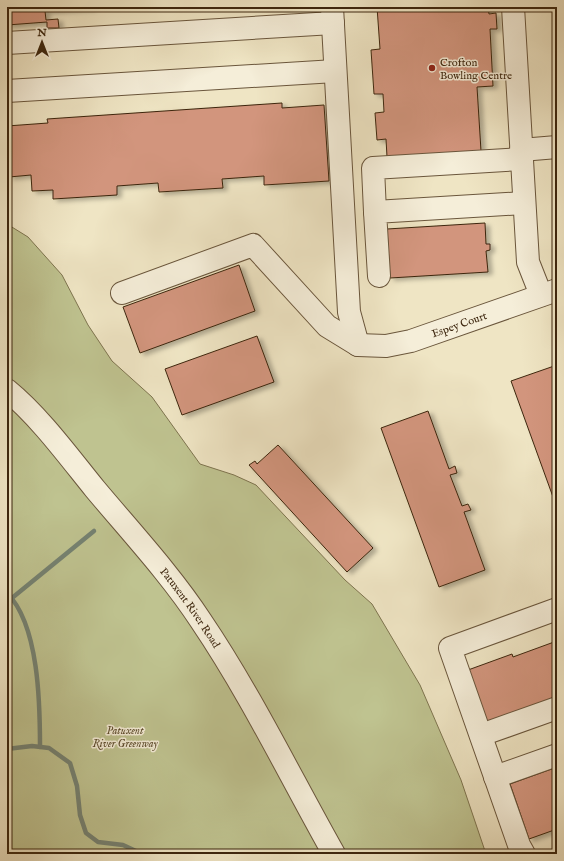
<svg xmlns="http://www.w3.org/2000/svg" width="564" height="861" font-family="'IM FELL English',serif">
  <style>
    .green { fill: #bfc390; stroke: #7e744f }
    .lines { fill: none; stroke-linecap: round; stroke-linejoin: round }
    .stream { stroke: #758272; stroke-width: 4.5 }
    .building { fill: #d2957d; stroke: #3d260e; filter: url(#shadow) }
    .minor-casing { stroke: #6a563c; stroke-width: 24 }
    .minor { stroke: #f5eed9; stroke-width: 22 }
    .poi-dot { fill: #8f2418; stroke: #f5eed9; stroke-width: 1.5 }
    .labels { text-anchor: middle; stroke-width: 3; stroke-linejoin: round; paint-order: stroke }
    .poi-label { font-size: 11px; fill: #3d260e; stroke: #f5eed9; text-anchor: start }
    .street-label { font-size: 11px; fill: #3d260e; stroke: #f5eed9 }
    .park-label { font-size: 11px; font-style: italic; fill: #5e4d2e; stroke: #f5eed9 }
  </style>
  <defs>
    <filter id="shadow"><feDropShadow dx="4.5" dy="2.5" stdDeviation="2" flood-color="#0004"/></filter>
  </defs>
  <rect width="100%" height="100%" fill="#efe5c4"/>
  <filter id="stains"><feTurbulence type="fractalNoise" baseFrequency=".005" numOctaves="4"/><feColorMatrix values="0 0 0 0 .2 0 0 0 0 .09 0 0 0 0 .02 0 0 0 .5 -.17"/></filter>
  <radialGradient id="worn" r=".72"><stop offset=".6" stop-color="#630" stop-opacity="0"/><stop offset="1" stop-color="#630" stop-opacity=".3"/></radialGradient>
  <polygon class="green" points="7,224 28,237 62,275 88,325 112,361 152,397 200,464 234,475 256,485 345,580 372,604 420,685 461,780 486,854 7,854"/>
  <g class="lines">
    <g class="stream">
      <path d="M7,593C39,625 40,704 40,747"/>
      <polyline points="12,598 94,531"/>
      <polyline points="7,749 32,746 49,748 70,763 77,786 80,815 86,833 98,842 123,845 138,852 140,854"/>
    </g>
  </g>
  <g class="building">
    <polygon points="7,7 92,7 92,8 45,11 46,20 58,19 59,28 47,28 47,22 7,25"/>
    <polygon points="377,7 488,7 489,14 496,13 497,29 490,29 493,86 477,87 481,151 387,157 386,139 377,140 375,113 384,112 383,94 374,94 371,50 380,49"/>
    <polygon points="282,103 282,108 324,105 329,181 264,185 264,176 222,179 223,188 159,192 158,183 117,186 117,195 53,199 53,190 32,191 31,175 9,177 7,126 48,123 47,119"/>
    <polygon points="485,223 486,244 490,244 490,250 486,251 488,272 390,278 387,229"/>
    <polygon points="239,265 255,311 140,353 123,307"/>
    <polygon points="257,336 274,382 182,415 165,369"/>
    <polygon points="557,365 557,508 511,381"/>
    <polygon points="428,411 449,469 455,466 457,473 450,475 462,506 468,504 471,510 464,512 485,570 439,587 381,428"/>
    <polygon points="278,445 373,548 347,572 249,465 255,461 257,464"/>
    <polygon points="557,638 557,700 488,724 468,670 512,654 513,657 554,642 553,639"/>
    <polygon points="557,767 557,829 529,839 510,784"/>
  </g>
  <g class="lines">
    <defs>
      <g id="minor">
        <polyline points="332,7 349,312 358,345"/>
        <polyline points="513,7 528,262 541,295"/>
        <polyline points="7,43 333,23"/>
        <polyline points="7,91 335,71"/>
        <polyline points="521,150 557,147"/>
        <polyline points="375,212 373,168 522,159"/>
        <polyline points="379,276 375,212 524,203"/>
        <path id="s1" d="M122,293L253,245L327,326L358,345L386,346L411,341L557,290"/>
        <path id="s2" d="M7,390C39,416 69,457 95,489C131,532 171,575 201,621C251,695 290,776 334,854"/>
        <polyline points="481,735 557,708"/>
        <polyline points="495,777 557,755"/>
        <polyline points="524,854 519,845 450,648 557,609"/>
      </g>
    </defs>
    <use href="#minor" class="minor-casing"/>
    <use href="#minor" class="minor"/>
  </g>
  <circle class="poi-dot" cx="432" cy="68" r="4"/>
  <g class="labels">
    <g class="poi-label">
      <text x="440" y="66">Crofton<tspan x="440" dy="13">Bowling Centre</tspan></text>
    </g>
    <g class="street-label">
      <text dy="4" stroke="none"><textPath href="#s1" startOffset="390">Espey Court</textPath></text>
      <text dy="4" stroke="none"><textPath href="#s2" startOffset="285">Patuxent River Road</textPath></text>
    </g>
    <g class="park-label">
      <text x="125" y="734">Patuxent<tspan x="125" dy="13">River Greenway</tspan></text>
    </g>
  </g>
  <rect width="564" height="861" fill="none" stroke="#efe5c4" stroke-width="24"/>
  <rect x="8" y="8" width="548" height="845" fill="none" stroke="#3d260e" stroke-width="2"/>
  <rect x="12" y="12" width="540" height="837" fill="none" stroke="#3d260e"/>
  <g transform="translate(42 42)" stroke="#f5eed9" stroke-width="3" paint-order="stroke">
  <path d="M0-3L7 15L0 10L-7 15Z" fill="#3d260e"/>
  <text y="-6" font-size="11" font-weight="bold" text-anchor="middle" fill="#3d260e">N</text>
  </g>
  <rect width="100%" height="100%" filter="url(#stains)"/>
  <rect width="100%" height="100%" fill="url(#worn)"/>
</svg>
